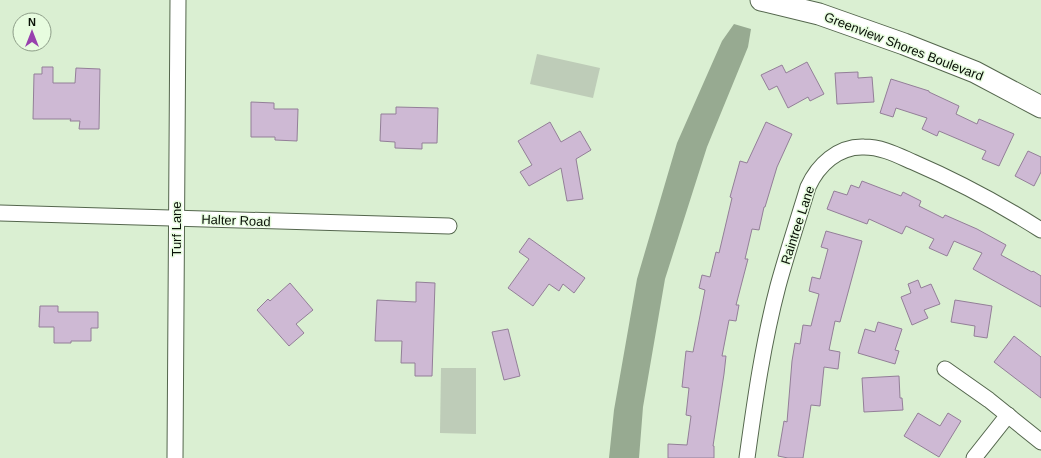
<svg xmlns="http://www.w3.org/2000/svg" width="1041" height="458" font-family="Arial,sans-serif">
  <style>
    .green { fill: #beccb8 }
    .water { fill: #97aa91 }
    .building { fill: #ceb9d4; stroke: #937f98 }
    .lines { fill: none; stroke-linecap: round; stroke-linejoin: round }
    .street-casing { stroke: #54664d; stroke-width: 17 }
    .secondary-casing { stroke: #54664d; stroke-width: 23 }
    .street { stroke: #fff; stroke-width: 15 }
    .secondary { stroke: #fff; stroke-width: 21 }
    .labels { text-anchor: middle; stroke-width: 3; stroke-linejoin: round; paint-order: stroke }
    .street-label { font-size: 13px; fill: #091007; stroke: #e7fcdf }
  </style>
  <rect width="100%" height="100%" fill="#daefd2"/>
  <g class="green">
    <polygon points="537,54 600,68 593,98 530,84"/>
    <polygon points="441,368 476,368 476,434 440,433"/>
  </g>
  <polygon class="water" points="734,24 751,29 748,47 707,147 665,279 643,407 639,458 609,458 614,410 637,279 677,143 722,41"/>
  <g class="building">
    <polygon points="807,62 824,94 810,101 808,97 788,108 777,86 769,90 761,75 782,65 786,73"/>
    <polygon points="42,67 53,67 53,83 75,83 76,68 100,69 99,129 79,129 80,121 70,121 71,119 33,119 34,74 42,74"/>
    <polygon points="858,72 858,78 872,77 874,102 837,104 835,73"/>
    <polygon points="891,79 929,91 929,92 959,106 956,114 977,124 979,119 1014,134 999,166 982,159 986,151 939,131 937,136 922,129 927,118 896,108 893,117 880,113"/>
    <polygon points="251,102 274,103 274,109 298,109 297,141 275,140 275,137 251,137"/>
    <polygon points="396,107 438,108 437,143 422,143 422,149 395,148 395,142 380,141 381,114 396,114"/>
    <polygon points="550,122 561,142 580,131 591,150 576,159 583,199 567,201 561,168 529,186 520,172 532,165 518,141"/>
    <polygon points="766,122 792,134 777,167 765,207 764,207 759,230 752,229 745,259 748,259 736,305 739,305 736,321 729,320 722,356 726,356 724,374 713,446 714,446 714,458 668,458 668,444 687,445 691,416 686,415 689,388 682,387 686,351 693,352 705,290 699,288 702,275 710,277 716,252 719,253 732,198 730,197 740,161 747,163"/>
    <polygon points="1028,151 1041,157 1041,172 1034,186 1015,176"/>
    <polygon points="862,181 901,196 903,192 921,201 919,206 943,218 945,215 977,229 1006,245 1001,255 1032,272 1033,271 1041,276 1041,307 973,269 982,253 954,241 947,256 929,248 934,239 906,226 902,234 869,219 867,224 827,209 834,191 847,195 851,185 859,188"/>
    <polygon points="826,231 862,241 840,322 835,321 829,350 840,352 838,369 824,367 820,406 811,405 803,458 788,458 778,456 784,421 787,422 792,361 795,343 800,344 803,325 811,326 819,294 809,291 812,277 820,279 828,249 821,247"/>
    <polygon points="529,238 585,278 574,293 563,284 559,291 549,284 533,306 508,288 529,259 519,252"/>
    <polygon points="918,280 921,288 931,284 940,304 924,310 928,318 912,325 901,297 911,293 908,284"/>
    <polygon points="416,282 435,283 432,376 415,376 415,363 401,363 402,341 375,341 377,300 416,302"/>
    <polygon points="290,283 313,310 296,324 304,333 289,346 257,310 268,299 270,301"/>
    <polygon points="955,300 992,306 987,338 974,336 975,326 951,322"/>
    <polygon points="40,306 58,306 58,312 98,312 98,328 91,328 91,341 71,341 71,343 54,343 54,327 39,327"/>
    <polygon points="878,322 902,329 895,350 899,351 895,364 858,353 865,329 875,332"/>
    <polygon points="508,329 520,376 504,380 492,332"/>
    <polygon points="1014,336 1041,357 1041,398 994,362"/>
    <polygon points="899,376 900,398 902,398 903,410 864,412 862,378"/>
    <polygon points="918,413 940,426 948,413 961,421 939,457 904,436"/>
  </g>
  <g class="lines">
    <defs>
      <g id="street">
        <polyline points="0,213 449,226"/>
        <polyline points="945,369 989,400 1041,442"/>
        <polyline points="175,458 178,0"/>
        <path d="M747,458C755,400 763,343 778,286C787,253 798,220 808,187C818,165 838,146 864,147C882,147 897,155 913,162C957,181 1000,204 1041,230"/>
        <polyline points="974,458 1008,415"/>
      </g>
      <polyline id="secondary" points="761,0 819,14 904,44 975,72 1041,107"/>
    </defs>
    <use href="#street" class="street-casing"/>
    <use href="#secondary" class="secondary-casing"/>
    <use href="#street" class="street"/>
    <use href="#secondary" class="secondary"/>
  </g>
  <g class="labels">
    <g class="street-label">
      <text transform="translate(904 46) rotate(21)" y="5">Greenview Shores Boulevard</text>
      <text transform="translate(236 220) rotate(2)" y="5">Halter Road</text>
      <text transform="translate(797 225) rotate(-72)" y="5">Raintree Lane</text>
      <text transform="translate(176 229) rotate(-90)" y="5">Turf Lane</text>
    </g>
  </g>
  <g transform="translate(32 32)"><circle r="19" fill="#e7fcdf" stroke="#8e9e89"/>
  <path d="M0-3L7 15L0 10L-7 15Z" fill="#9841ae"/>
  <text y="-6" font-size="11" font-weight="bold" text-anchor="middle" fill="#091007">N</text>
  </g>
</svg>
